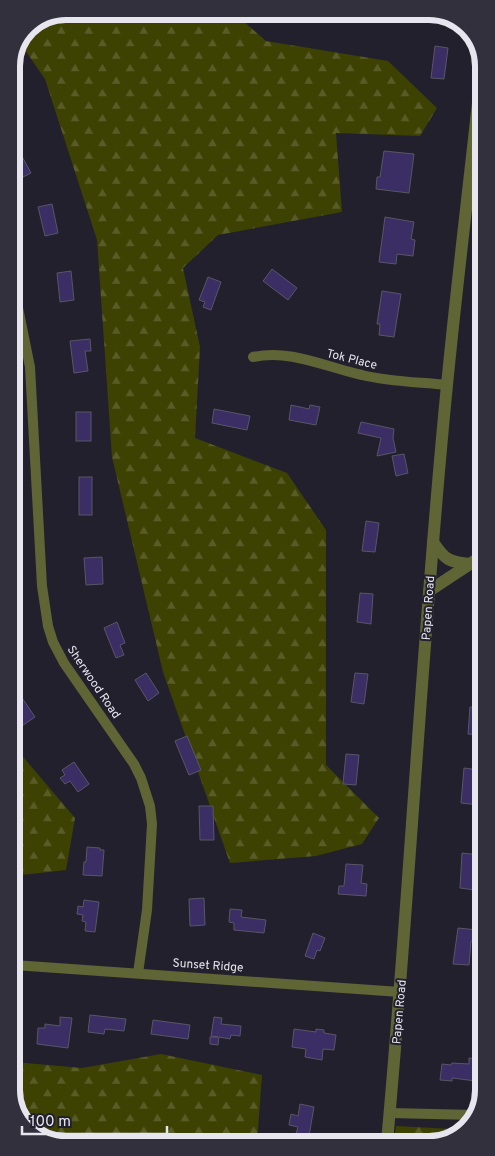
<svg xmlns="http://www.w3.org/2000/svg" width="495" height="1156" font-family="Overpass,sans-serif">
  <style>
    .forest { fill: url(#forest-firs) }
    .building { fill: #3b2e65; stroke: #585665 }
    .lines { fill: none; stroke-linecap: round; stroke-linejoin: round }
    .minor { stroke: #606535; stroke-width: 10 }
    .tertiary { stroke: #606535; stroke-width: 12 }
    .labels { text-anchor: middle; stroke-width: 4; stroke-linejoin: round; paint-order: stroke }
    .street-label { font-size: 12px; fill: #e7e6ef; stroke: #22202d }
    .rim { fill: none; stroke: #e7e6ef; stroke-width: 6 }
  </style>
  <defs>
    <pattern id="forest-firs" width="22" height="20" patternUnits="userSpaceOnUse" patternTransform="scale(1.25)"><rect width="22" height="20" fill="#3d4102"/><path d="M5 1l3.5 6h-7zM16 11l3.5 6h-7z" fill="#595c27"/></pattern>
  </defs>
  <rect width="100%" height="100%" fill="#22202d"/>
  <g class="forest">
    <polygon points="66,11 232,11 266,41 388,61 437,108 420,136 336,133 342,212 218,235 183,268 200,347 195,438 287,473 326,530 326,765 379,818 362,844 316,856 230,863 163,672 112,457 97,240 45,79 20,43 27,27"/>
    <polygon points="13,745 75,818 66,870 13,876"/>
    <polygon points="161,1054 262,1075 257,1143 62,1145 32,1133 14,1108 14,1062 82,1068"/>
    <polygon points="396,1126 452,1129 452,1138 447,1142 394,1142"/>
  </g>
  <g class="building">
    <polygon points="435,46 448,48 444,79 431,78"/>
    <polygon points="12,138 31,173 21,178 12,164"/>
    <polygon points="384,151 414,154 409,193 376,189 377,177 380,177"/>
    <polygon points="52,204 58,233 45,236 38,207"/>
    <polygon points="385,217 414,222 411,239 415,240 413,256 397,254 396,264 379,262"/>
    <polygon points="272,269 297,288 288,300 263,281"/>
    <polygon points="71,271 74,300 60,302 57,273"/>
    <polygon points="208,277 221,282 211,310 203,307 205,302 199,300"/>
    <polygon points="382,291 401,294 394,337 379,335 380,324 377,324"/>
    <polygon points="90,339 91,351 85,351 88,371 74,373 70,341"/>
    <polygon points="291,405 309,409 310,405 320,407 316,425 289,420"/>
    <polygon points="214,409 250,416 247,430 212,423"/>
    <rect x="76" y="412" width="15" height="29"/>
    <polygon points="361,422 394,429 393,438 396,452 377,456 381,438 358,433"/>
    <polygon points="404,454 408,473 396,476 392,456"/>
    <rect x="79" y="477" width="13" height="38"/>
    <polygon points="366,521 379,523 375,552 362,551"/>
    <polygon points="102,557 103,584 86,585 84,558"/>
    <polygon points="360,593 373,594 371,624 357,622"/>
    <polygon points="117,622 125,643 120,645 124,655 116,658 104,628"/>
    <polygon points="146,673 159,693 148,701 135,680"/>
    <polygon points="355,673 368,674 364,704 351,702"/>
    <polygon points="18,692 35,717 13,732 13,696"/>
    <polygon points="470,707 483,708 483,735 468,734"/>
    <polygon points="187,736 201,770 189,775 175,741"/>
    <polygon points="346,754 359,755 356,785 343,784"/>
    <polygon points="74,762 89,784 78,792 70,781 65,784 60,778 65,775 62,770"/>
    <polygon points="464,768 479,770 478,786 482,787 480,805 461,803"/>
    <polygon points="199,806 213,806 214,840 200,840"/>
    <polygon points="87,847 100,848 100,850 104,850 102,876 83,875 84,862 86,862"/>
    <polygon points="462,853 480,855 475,890 460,888"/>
    <polygon points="346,864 363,865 361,883 367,884 366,896 338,894 339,886 344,886"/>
    <polygon points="204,898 205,925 190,926 189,899"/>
    <polygon points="84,900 99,902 95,932 85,931 86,922 82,921 83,915 77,914 78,906 83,907"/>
    <polygon points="230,909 242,910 241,917 266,920 264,933 234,930 234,923 229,922"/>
    <polygon points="458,928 478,930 477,942 471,941 469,965 453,964"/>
    <polygon points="313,933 325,938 320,951 317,950 314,959 305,956"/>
    <polygon points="90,1015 126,1019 124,1031 105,1029 104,1034 88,1032"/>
    <polygon points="60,1017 72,1018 68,1048 37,1044 38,1028 45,1028 45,1024 60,1026"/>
    <polygon points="214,1017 222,1018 221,1024 241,1026 240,1036 231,1035 230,1039 219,1037 218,1045 210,1044 210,1037 218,1037 211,1036"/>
    <polygon points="153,1020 190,1025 188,1039 151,1034"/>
    <polygon points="294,1029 316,1032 316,1029 324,1030 324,1033 336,1035 334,1050 323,1049 322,1060 305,1057 306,1049 292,1047"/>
    <polygon points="469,1058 478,1059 476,1081 452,1078 452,1081 440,1080 442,1064 451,1065 452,1063 469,1064"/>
    <polygon points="300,1104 314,1107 309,1136 296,1134 298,1127 289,1125 291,1114 298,1116"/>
  </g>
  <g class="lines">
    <g class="minor">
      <polyline points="12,278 30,367 42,586 48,626 53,642 64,663 134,764 141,778 150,806 152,824 147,910 138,973"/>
      <path d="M253,357C291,349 325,367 362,375C390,382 419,382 447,385"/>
      <polyline points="14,965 400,992"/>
      <polyline points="390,1113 475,1115"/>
    </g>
    <g class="tertiary">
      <path d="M433,542C445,560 449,562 470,564"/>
      <polyline points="429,591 482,556"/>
      <path d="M387,1142C410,890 422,637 447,385C457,282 470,178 481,75"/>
    </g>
  </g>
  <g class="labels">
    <g class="street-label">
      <text transform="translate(352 359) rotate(14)" y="4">Tok Place</text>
      <text transform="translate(428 608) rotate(-86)" y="4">Papen Road</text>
      <text transform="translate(94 682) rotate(56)" y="4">Sherwood Road</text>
      <text transform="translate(208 965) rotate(4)" y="4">Sunset Ridge</text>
      <text transform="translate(399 1012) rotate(-85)" y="4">Papen Road</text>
    </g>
  </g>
  <path d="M0 0H495V1156H0ZM66 20H429A46 46 0 0 1 475 66V1090A46 46 0 0 1 429 1136H66A46 46 0 0 1 20 1090V66A46 46 0 0 1 66 20Z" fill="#32303d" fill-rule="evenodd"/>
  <path class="rim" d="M66 20H429A46 46 0 0 1 475 66V1090A46 46 0 0 1 429 1136H66A46 46 0 0 1 20 1090V66A46 46 0 0 1 66 20Z"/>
  <path d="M22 1126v8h145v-8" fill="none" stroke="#e7e6ef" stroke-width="2.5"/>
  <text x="30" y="1126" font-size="15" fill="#e7e6ef" stroke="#22202d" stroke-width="4" paint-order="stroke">100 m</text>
</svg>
